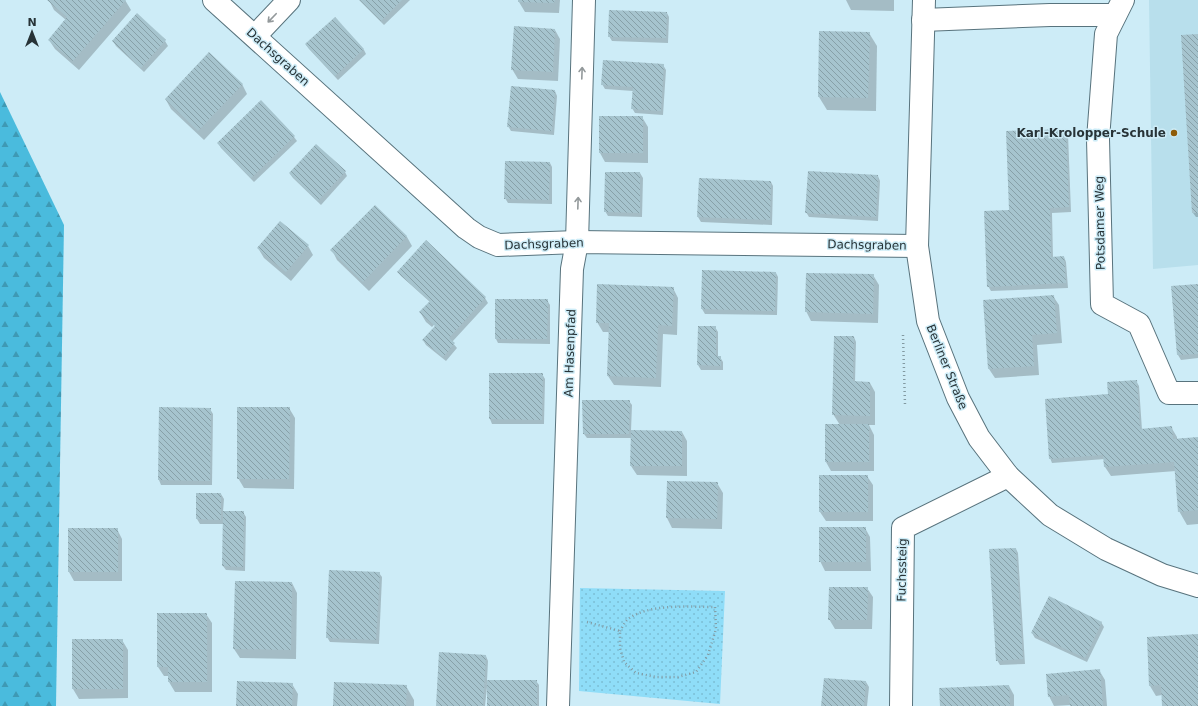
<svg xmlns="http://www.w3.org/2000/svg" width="1198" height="706" font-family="'DejaVu Sans',sans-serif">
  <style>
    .built { fill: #b8dfec }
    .green { fill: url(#green-dots) }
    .forest { fill: url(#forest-firs) }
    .shadow { fill: #0003 }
    .building { fill: url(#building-back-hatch) }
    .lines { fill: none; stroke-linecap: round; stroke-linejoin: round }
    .minor-casing { stroke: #58737d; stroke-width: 24 }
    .path { stroke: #8299a1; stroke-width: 2.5; stroke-dasharray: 1 3; stroke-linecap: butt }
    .minor { stroke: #fff; stroke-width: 22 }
    .oneway { stroke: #93999b }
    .poi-dot { fill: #8e5c09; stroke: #cdecf7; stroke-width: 1.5 }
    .labels { text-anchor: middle; stroke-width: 3; stroke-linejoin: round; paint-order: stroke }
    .street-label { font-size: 12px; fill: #273337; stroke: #cdecf7 }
    .poi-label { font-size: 12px; font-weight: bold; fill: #273337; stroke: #cdecf7; text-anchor: end }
  </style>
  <defs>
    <pattern id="green-dots" width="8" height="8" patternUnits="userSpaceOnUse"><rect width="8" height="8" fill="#8fddf8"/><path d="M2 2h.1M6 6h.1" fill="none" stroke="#7bbed5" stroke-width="1.8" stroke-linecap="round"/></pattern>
    <pattern id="forest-firs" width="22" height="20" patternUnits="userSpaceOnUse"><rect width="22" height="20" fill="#4abbdd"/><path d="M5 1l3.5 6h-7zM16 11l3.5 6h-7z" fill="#3e99b4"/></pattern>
    <pattern id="building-back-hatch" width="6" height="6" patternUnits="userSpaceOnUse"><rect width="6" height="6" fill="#a6c4ce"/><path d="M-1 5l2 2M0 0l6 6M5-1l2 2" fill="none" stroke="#87a0a8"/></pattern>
  </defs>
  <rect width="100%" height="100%" fill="#cdecf7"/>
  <polygon class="built" points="1149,0 1198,0 1198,265 1153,269"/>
  <polygon class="green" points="580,588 725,591 720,704 579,691"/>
  <polygon class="forest" points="0,92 64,225 56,706 0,706"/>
  <g class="shadow">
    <polygon points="49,0 125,0 131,10 79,70 55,49 49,40 66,20 54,10"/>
    <polygon points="359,0 410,0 384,25"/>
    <polygon points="519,0 560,0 559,13 525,12 519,2"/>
    <polygon points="846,0 894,0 894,11 851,10"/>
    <polygon points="667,13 669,17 668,43 612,41 609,36"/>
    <polygon points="137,15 165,41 168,46 144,72 116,46 113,41"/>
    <polygon points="335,19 364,50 366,54 338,80 309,49 306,45"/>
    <polygon points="555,30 560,39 558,81 518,79 512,69"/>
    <polygon points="869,33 877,46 876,111 827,110 819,97"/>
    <polygon points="1198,35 1198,217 1196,217 1193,213"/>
    <polygon points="663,65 666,70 663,115 635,113 632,108 633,91 605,89 602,84"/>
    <polygon points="242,84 247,94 204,140 171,109 166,100"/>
    <polygon points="555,91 557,96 554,135 511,131 508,126"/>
    <polygon points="261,102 294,137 297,141 254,182 221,148 218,143"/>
    <polygon points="642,117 648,127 648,163 605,162 600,153"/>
    <polygon points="1065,130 1068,134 1071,212 1052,213 1053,258 1064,257 1066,262 1068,288 991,291 988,286"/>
    <polygon points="550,163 552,167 552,204 508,203 505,198"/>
    <polygon points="345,172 347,176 321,205 293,178 290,174"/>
    <polygon points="640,173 643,178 642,217 608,216 605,211"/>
    <polygon points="878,176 880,181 878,221 809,217 806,212"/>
    <polygon points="771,182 773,186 772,225 701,222 698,217"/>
    <polygon points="375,206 407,237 412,246 369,291 337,260 332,250"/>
    <polygon points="426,241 485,298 488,303 452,342 457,348 446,361 426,345 423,340 472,287 470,286 432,327 426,322 420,312 430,302 401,276 398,272"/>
    <polygon points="308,246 313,255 291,281 264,258 258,248"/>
    <polygon points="776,273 778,277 777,315 705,314 702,309"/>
    <polygon points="873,275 879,285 878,323 811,321 806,311"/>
    <polygon points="1198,285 1198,358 1181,360 1178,355 1172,287"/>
    <polygon points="673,288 678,298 677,335 663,334 661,387 614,385 608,376 610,332 603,332 597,322"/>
    <polygon points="1053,296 1059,305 1062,343 1037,345 1039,375 995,378 989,369 984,301"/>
    <polygon points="547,300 550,305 550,344 498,343 496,339"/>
    <polygon points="715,327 718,332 718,357 720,357 723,362 723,370 701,370 698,365"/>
    <polygon points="854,337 856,342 855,382 870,383 875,392 875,425 869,425 874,435 874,471 831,471 826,462 840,425 833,414"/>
    <polygon points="542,374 545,379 544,424 492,424 490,419"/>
    <polygon points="1136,381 1139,386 1142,430 1171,427 1177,437 1177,439 1198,438 1198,524 1187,525 1179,511 1176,471 1111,476 1105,467 1105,459 1052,463 1050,458 1109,395"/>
    <polygon points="629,401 632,405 631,431 682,432 687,441 687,476 637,475 631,466 631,438 587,438 584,434"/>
    <polygon points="160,408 210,409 213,414 212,485 161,485 159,480"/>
    <polygon points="289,408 295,418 294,489 244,488 238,478"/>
    <polygon points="867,476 873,485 873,521 826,521 820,512"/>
    <polygon points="668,482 717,483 723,493 722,529 672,528 667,518"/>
    <polygon points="197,494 221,494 224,499 223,512 243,512 246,517 245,571 226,570 223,566 224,524 200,524 197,519"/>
    <polygon points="865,528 870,537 871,571 825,571 820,561"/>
    <polygon points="117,529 122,539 122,581 74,581 69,572"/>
    <polygon points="1016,549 1018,553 1025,664 1000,665 997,660"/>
    <polygon points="379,573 382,577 379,644 330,642 327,637"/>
    <polygon points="292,583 297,593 296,659 240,658 234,649"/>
    <polygon points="867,588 873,597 872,629 835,629 829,619"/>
    <polygon points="206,614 212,623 212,692 175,692 169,682 169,676 164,676 158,667"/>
    <polygon points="1101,622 1104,627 1087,662 1035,638 1032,633"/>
    <polygon points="1198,635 1198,706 1163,706 1162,695 1156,696 1150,686 1148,638"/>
    <polygon points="73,640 122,640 128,650 128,698 79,699 73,689"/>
    <polygon points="486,656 488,661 487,681 536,681 539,685 539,706 488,706 488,687 487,687 485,706 437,706"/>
    <polygon points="1099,670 1105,680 1107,706 1071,706 1071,705 1054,706 1049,696"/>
    <polygon points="866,682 869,687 867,706 822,706"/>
    <polygon points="292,684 298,694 297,706 237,706"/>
    <polygon points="406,686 414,700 414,706 334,706"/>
    <polygon points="1009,686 1014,695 1014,706 941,706"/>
  </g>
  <g class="building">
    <polygon points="47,0 126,0 73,61 48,40 67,17"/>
    <polygon points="360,0 402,0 381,21"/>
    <polygon points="518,0 555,0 554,3 518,2"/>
    <polygon points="609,10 667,12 666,38 608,37"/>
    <polygon points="137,13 166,40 141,68 112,41"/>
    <polygon points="335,17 364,49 335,76 305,44"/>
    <polygon points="514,26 555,29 553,72 511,70"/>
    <polygon points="819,31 870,32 868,98 818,97"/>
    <polygon points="1198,34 1198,213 1192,213 1181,35"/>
    <polygon points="209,52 243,84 198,131 165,99"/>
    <polygon points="603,60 664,64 661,111 631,109 633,87 601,85"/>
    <polygon points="511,86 555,90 552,131 507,127"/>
    <polygon points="261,100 295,136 251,178 217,143"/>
    <rect x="599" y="116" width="44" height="37"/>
    <polygon points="1066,129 1069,207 1050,208 1051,257 1064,256 1066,283 987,287 984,211 1009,210 1006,131"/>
    <polygon points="316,144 346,171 318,201 289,173"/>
    <polygon points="505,161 550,162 549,200 504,199"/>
    <polygon points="808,171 878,175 876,217 805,213"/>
    <polygon points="605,172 640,172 640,213 604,212"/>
    <polygon points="699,178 771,181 770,220 697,217"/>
    <polygon points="375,205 407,236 363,282 330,250"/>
    <polygon points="280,221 309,245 286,272 257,248"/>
    <polygon points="426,240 486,297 449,338 455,343 443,357 422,340 435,326 419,312 430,301 397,272"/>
    <polygon points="702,270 776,272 775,311 701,309"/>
    <polygon points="806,273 874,274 873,314 805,312"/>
    <polygon points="597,284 674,287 672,326 658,325 656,378 607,376 609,323 596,323"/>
    <polygon points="1198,284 1198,354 1177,355 1171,286"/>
    <polygon points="1054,295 1057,333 1032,335 1034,366 988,369 983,300"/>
    <polygon points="495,299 548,299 547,339 495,339"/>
    <polygon points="698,326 716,326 716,356 721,356 721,366 697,365"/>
    <polygon points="834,336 854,336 853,381 870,382 870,416 832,415"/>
    <polygon points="489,373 543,373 542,420 489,419"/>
    <polygon points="1137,380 1140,429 1172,426 1173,439 1198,437 1198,510 1178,512 1174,462 1104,467 1103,455 1049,459 1045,399 1108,394 1107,382"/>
    <polygon points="582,400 630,400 629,434 583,434"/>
    <polygon points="159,407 211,408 210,481 158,480"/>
    <polygon points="237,407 290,407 289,479 237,479"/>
    <rect x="825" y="424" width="44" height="38"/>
    <polygon points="631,430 682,431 682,466 630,466"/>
    <rect x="819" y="475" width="49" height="37"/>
    <polygon points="667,481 718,482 717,519 666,518"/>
    <polygon points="196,493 221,493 221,520 196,519"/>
    <polygon points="223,511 244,511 243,567 222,566"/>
    <rect x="819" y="527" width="47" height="35"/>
    <rect x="68" y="528" width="50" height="44"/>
    <polygon points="1016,548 1023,659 996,661 989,549"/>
    <polygon points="329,570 380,572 376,640 326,638"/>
    <polygon points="235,581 292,582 291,650 233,649"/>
    <polygon points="829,587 868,587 867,620 828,620"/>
    <polygon points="1049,596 1102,622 1085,658 1031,633"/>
    <polygon points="157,613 207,613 207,682 168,682 168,667 157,667"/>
    <polygon points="1198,634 1198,706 1162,706 1161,685 1149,686 1147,637"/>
    <rect x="72" y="639" width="51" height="50"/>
    <polygon points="439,652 486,655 483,706 436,706"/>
    <polygon points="1100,669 1103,706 1070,706 1069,695 1048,697 1046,674"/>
    <polygon points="824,678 866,681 864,706 821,706"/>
    <rect x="487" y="680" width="50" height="26"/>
    <polygon points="237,681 293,683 292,706 236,706"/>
    <polygon points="334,682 407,685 406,706 333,706"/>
    <polygon points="1009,685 1010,706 940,706 939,688"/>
  </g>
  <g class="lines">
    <defs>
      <g id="minor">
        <polyline points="214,0 466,228 479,237 498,245 577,242 917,246"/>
        <polyline points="924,0 917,246 928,321 958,398 979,438 1008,476 1050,515 1106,549 1162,575 1198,586"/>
        <polyline points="1123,0 1106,34 1098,139 1102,304 1139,324 1169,393 1198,393"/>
        <polyline points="923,20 1050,15 1115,15"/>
        <polyline points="255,36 289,0"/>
        <polyline points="558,706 572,269 577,242 584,0"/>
        <polyline points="901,706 903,528 1008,476"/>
      </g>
    </defs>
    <use href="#minor" class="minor-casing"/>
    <g class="path">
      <polyline points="903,335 905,405"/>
      <path d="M587,622L620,631V648L624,662L636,673L656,677H678L696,672L708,655L716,629L715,607C690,607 647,603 627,620C624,623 622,628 620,631"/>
    </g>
    <use href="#minor" class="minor"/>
  </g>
  <defs><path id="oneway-shaft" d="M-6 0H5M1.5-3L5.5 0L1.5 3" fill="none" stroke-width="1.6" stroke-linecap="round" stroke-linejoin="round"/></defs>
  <g class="oneway">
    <use href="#oneway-shaft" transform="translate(272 18) rotate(134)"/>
    <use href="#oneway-shaft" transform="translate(582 73) rotate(-88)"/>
    <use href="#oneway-shaft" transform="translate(578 203) rotate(-88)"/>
  </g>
  <circle class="poi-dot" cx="1174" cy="133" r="4"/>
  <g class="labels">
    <g class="street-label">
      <text transform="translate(278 57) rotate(42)" y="4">Dachsgraben</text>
      <text transform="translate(1100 223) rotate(-91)" y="4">Potsdamer Weg</text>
      <text transform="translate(544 244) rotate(-2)" y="4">Dachsgraben</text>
      <text transform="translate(867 245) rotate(1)" y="4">Dachsgraben</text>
      <text transform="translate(570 353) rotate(-88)" y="4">Am Hasenpfad</text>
      <text transform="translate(947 367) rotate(68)" y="4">Berliner Straße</text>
      <text transform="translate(902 570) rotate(-89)" y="4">Fuchssteig</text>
    </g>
    <g class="poi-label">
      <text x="1166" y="137">Karl-Krolopper-Schule</text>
    </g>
  </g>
  <g transform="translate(32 32)" stroke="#cdecf7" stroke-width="3" paint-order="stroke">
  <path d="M0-3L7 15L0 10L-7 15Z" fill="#273337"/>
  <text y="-6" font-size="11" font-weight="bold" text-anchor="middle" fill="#273337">N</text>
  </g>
</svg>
